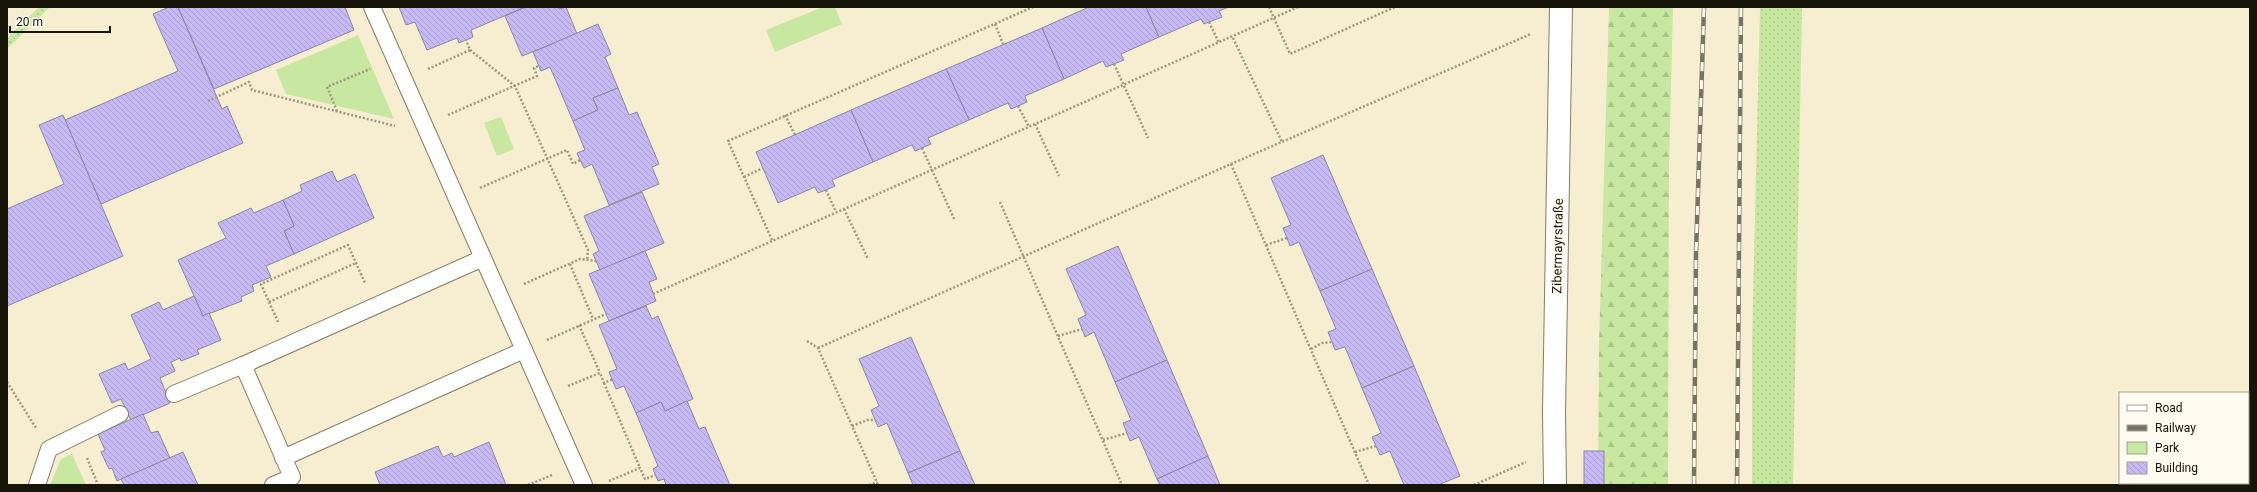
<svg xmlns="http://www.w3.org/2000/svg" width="2257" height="492" font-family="Roboto,sans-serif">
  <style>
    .grass { fill: url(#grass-dots) }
    .forest { fill: url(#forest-firs) }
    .park { fill: #c8e7a0 }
    .building { fill: url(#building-back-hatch); stroke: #8c87a1 }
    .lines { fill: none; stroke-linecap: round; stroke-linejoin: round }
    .service-casing { stroke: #857c63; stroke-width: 18 }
    .minor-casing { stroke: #857c63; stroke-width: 24 }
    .path { stroke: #9e9882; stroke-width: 2.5; stroke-dasharray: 2 2; stroke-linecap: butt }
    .service { stroke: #fff; stroke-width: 16 }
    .minor { stroke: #fff; stroke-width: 22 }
    .rail-casing { stroke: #797361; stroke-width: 4.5 }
    .rail { stroke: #fffbf0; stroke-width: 3; stroke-dasharray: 9; stroke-linecap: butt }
    .labels { text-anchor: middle; stroke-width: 4; stroke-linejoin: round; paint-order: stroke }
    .street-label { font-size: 13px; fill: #17140a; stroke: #fffbf0 }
  </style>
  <defs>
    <pattern id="grass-dots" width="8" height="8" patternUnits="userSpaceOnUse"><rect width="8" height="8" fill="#c8e7a0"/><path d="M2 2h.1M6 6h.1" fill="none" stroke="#abc588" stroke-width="1.8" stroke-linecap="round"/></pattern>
    <pattern id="forest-firs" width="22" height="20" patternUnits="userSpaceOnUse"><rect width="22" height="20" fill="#c8e7a0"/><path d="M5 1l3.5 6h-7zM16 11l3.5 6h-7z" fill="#abc588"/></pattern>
    <pattern id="building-back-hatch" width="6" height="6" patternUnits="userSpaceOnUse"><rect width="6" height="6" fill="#c7b9f6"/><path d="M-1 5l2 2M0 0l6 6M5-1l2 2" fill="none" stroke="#aa9ed2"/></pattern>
  </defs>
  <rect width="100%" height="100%" fill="#f7eed1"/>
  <g class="grass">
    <polygon points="39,7 50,7 7,49 7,38"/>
    <polygon points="1760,7 1802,7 1793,485 1752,485 1752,342"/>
  </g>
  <polygon class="forest" points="1609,7 1673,7 1669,165 1668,485 1598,485 1599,344"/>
  <g class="park">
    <polygon points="823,7 835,7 842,24 775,52 766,30"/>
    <polygon points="358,35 394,119 286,94 276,70"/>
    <polygon points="501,117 514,149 497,156 484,123"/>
    <polygon points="72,454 86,485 50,485 61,459"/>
  </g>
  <g class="building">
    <polygon points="169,7 178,7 222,109 227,106 243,143 101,204 65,120 178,71 153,14"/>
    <polygon points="178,7 345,7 354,30 214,89"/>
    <polygon points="399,7 522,7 523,8 471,30 473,37 459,43 457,38 427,50 415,22 406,25"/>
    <polygon points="526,7 558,7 559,9 566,7 577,34 522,56 505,16"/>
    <polygon points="1089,7 1146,7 1159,37 1121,54 1124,60 1106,67 1103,61 1064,79 1042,28"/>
    <polygon points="1146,7 1229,7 1219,11 1222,17 1204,24 1201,19 1159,37"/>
    <polygon points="598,24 611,54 605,57 618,88 593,98 598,110 573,121 550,67 541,71 533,52"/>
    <polygon points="1042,28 1064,79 1025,96 1027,102 1018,106 1011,109 1008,103 969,120 946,69"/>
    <polygon points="946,69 969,120 928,138 931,144 915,151 912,145 873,162 851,110"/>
    <polygon points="618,88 629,115 637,112 659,164 652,167 659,184 609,205 592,164 584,168 580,160 577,153 585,150 573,121 598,110 593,98"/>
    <polygon points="851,110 873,162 832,180 835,186 826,190 818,193 815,187 778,203 756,152"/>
    <polygon points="63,115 123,256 7,306 7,209 64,184 39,125"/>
    <polygon points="1323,155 1372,269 1320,291 1299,242 1290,246 1283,228 1291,225 1271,178"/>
    <polygon points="332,171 337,182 355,174 374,218 294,254 284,231 294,226 283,200 302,191 300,185"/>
    <polygon points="642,192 664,243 600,270 593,254 599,251 584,216"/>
    <polygon points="283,200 294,226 284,231 294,254 266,266 271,277 252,285 254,291 241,297 242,301 203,316 178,260 226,238 218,223 251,208 254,213"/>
    <polygon points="1118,246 1167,360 1115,382 1094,332 1085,337 1082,329 1078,319 1086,315 1066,269"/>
    <polygon points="645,251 657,279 649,282 656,301 609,321 589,274"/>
    <polygon points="1372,269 1414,366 1362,388 1345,347 1335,350 1332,342 1328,332 1336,329 1320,291"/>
    <polygon points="194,296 203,316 209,313 221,340 197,350 199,354 181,361 180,358 171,362 175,371 160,378 170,403 131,420 121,399 112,403 99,374 125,363 128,370 151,359 131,315 159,302 163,310"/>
    <polygon points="646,306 652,319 658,316 693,399 665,411 661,402 636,413 624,386 616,389 609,372 617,369 599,325"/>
    <polygon points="911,337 960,451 908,473 887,423 878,427 871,410 879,406 859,359"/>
    <polygon points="1167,360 1208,456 1157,479 1139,437 1130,441 1123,423 1131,420 1115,382"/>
    <polygon points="1414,366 1460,476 1438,485 1404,485 1390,451 1380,455 1372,437 1381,433 1362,388"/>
    <polygon points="687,401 699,429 705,427 730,485 666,485 664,479 658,481 653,469 658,466 636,413 661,402 665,411"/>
    <polygon points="143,414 151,433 158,431 170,458 117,481 112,468 109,469 101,452 105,450 98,434"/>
    <polygon points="489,442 506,485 380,485 375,472 438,446 443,457 452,453 454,457"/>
    <polygon points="960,451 975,485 913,485 908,473"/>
    <rect x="1584" y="451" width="20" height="34"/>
    <polygon points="183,452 198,485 124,485 121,479"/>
    <polygon points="1208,456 1220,485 1160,485 1157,479"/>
  </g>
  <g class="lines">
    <defs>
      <g id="service">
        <polyline points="372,7 483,258"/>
        <polyline points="524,350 584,485"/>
        <polyline points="174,394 243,365"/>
        <polyline points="37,485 49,449 120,414"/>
        <polyline points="273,485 292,477 243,365 483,258 524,350 283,458"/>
      </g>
      <polyline id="minor" points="1555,485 1554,412 1561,7"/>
    </defs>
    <use href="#service" class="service-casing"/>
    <use href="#minor" class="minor-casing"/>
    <g class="path">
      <polyline points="1269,7 1290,54 1395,7"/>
      <polyline points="1209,22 1219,43"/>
      <polyline points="995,24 1003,44"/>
      <polyline points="1233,38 1282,142"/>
      <polyline points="470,50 515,86 588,250 587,260"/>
      <polyline points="1114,64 1148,138"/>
      <polyline points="428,69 470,50 466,40"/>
      <polyline points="208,101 249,82 252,90 395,126"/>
      <polyline points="1018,106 1029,127"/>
      <polyline points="337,111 327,87 370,69"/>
      <polyline points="448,115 537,76 534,68 539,66"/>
      <polyline points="785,115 795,135"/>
      <polyline points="1035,124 1059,176"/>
      <polyline points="922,148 955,221"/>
      <polyline points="1231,164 1369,485"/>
      <polyline points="744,177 763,168"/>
      <polyline points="480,188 567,150 573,164 580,160"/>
      <polyline points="826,190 836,212"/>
      <polyline points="1000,202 1122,485"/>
      <polyline points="844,209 868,259"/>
      <polyline points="772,240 728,141 1033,7"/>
      <polyline points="1266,245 1287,238"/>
      <polyline points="570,264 593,319"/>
      <polyline points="524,284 580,259 596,261"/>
      <polyline points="653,294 1298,7"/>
      <polyline points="269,302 356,263"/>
      <polyline points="278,322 261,284 348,245 365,283"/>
      <polyline points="579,325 600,373"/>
      <polyline points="1058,336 1082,329"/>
      <polyline points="547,340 606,314"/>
      <polyline points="807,341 818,348 878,485"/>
      <polyline points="818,348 1231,164 1531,34"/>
      <polyline points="1311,349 1322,343 1332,342"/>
      <polyline points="7,382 36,428"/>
      <polyline points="604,383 640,468"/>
      <polyline points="568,386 600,373 604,383 613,379"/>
      <polyline points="852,426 867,420 875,420"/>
      <polyline points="1103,440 1127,433"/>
      <polyline points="1355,452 1376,446"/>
      <polyline points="87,458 98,485"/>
      <polyline points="609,481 640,468 645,479 656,475"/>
      <polyline points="528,485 552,475"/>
      <polyline points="869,485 877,482"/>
      <polyline points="1474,485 1526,462"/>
    </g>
    <use href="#service" class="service"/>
    <use href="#minor" class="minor"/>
    <defs>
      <g id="rail">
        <polyline points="1694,485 1696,253 1704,7"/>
        <polyline points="1737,485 1741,7"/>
      </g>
    </defs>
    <use href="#rail" class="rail-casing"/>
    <use href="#rail" class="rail"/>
  </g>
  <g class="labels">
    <g class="street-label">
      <text transform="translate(1557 246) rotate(-89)" y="5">Zibermayrstraße</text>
    </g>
  </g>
  <rect width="2257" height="492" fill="none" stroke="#17140a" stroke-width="16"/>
  <rect x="2119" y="392" width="130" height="92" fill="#fffbf0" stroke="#a29f94"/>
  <rect x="2127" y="405" width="20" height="6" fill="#ffffff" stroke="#a29f94"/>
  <text x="2155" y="412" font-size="12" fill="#17140a">Road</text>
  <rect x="2127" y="425" width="20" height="6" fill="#797361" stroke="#a29f94"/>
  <text x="2155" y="432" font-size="12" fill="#17140a">Railway</text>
  <rect x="2127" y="442" width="20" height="12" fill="#c8e7a0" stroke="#a29f94"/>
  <text x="2155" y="452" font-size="12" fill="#17140a">Park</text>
  <rect x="2127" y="462" width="20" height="12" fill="url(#building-back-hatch)" stroke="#a29f94"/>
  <text x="2155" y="472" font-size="12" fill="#17140a">Building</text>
  <path d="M10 26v6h100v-6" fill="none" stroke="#17140a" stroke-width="2"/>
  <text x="16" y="26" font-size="12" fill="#17140a" stroke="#fffbf0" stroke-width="3" paint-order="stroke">20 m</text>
</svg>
